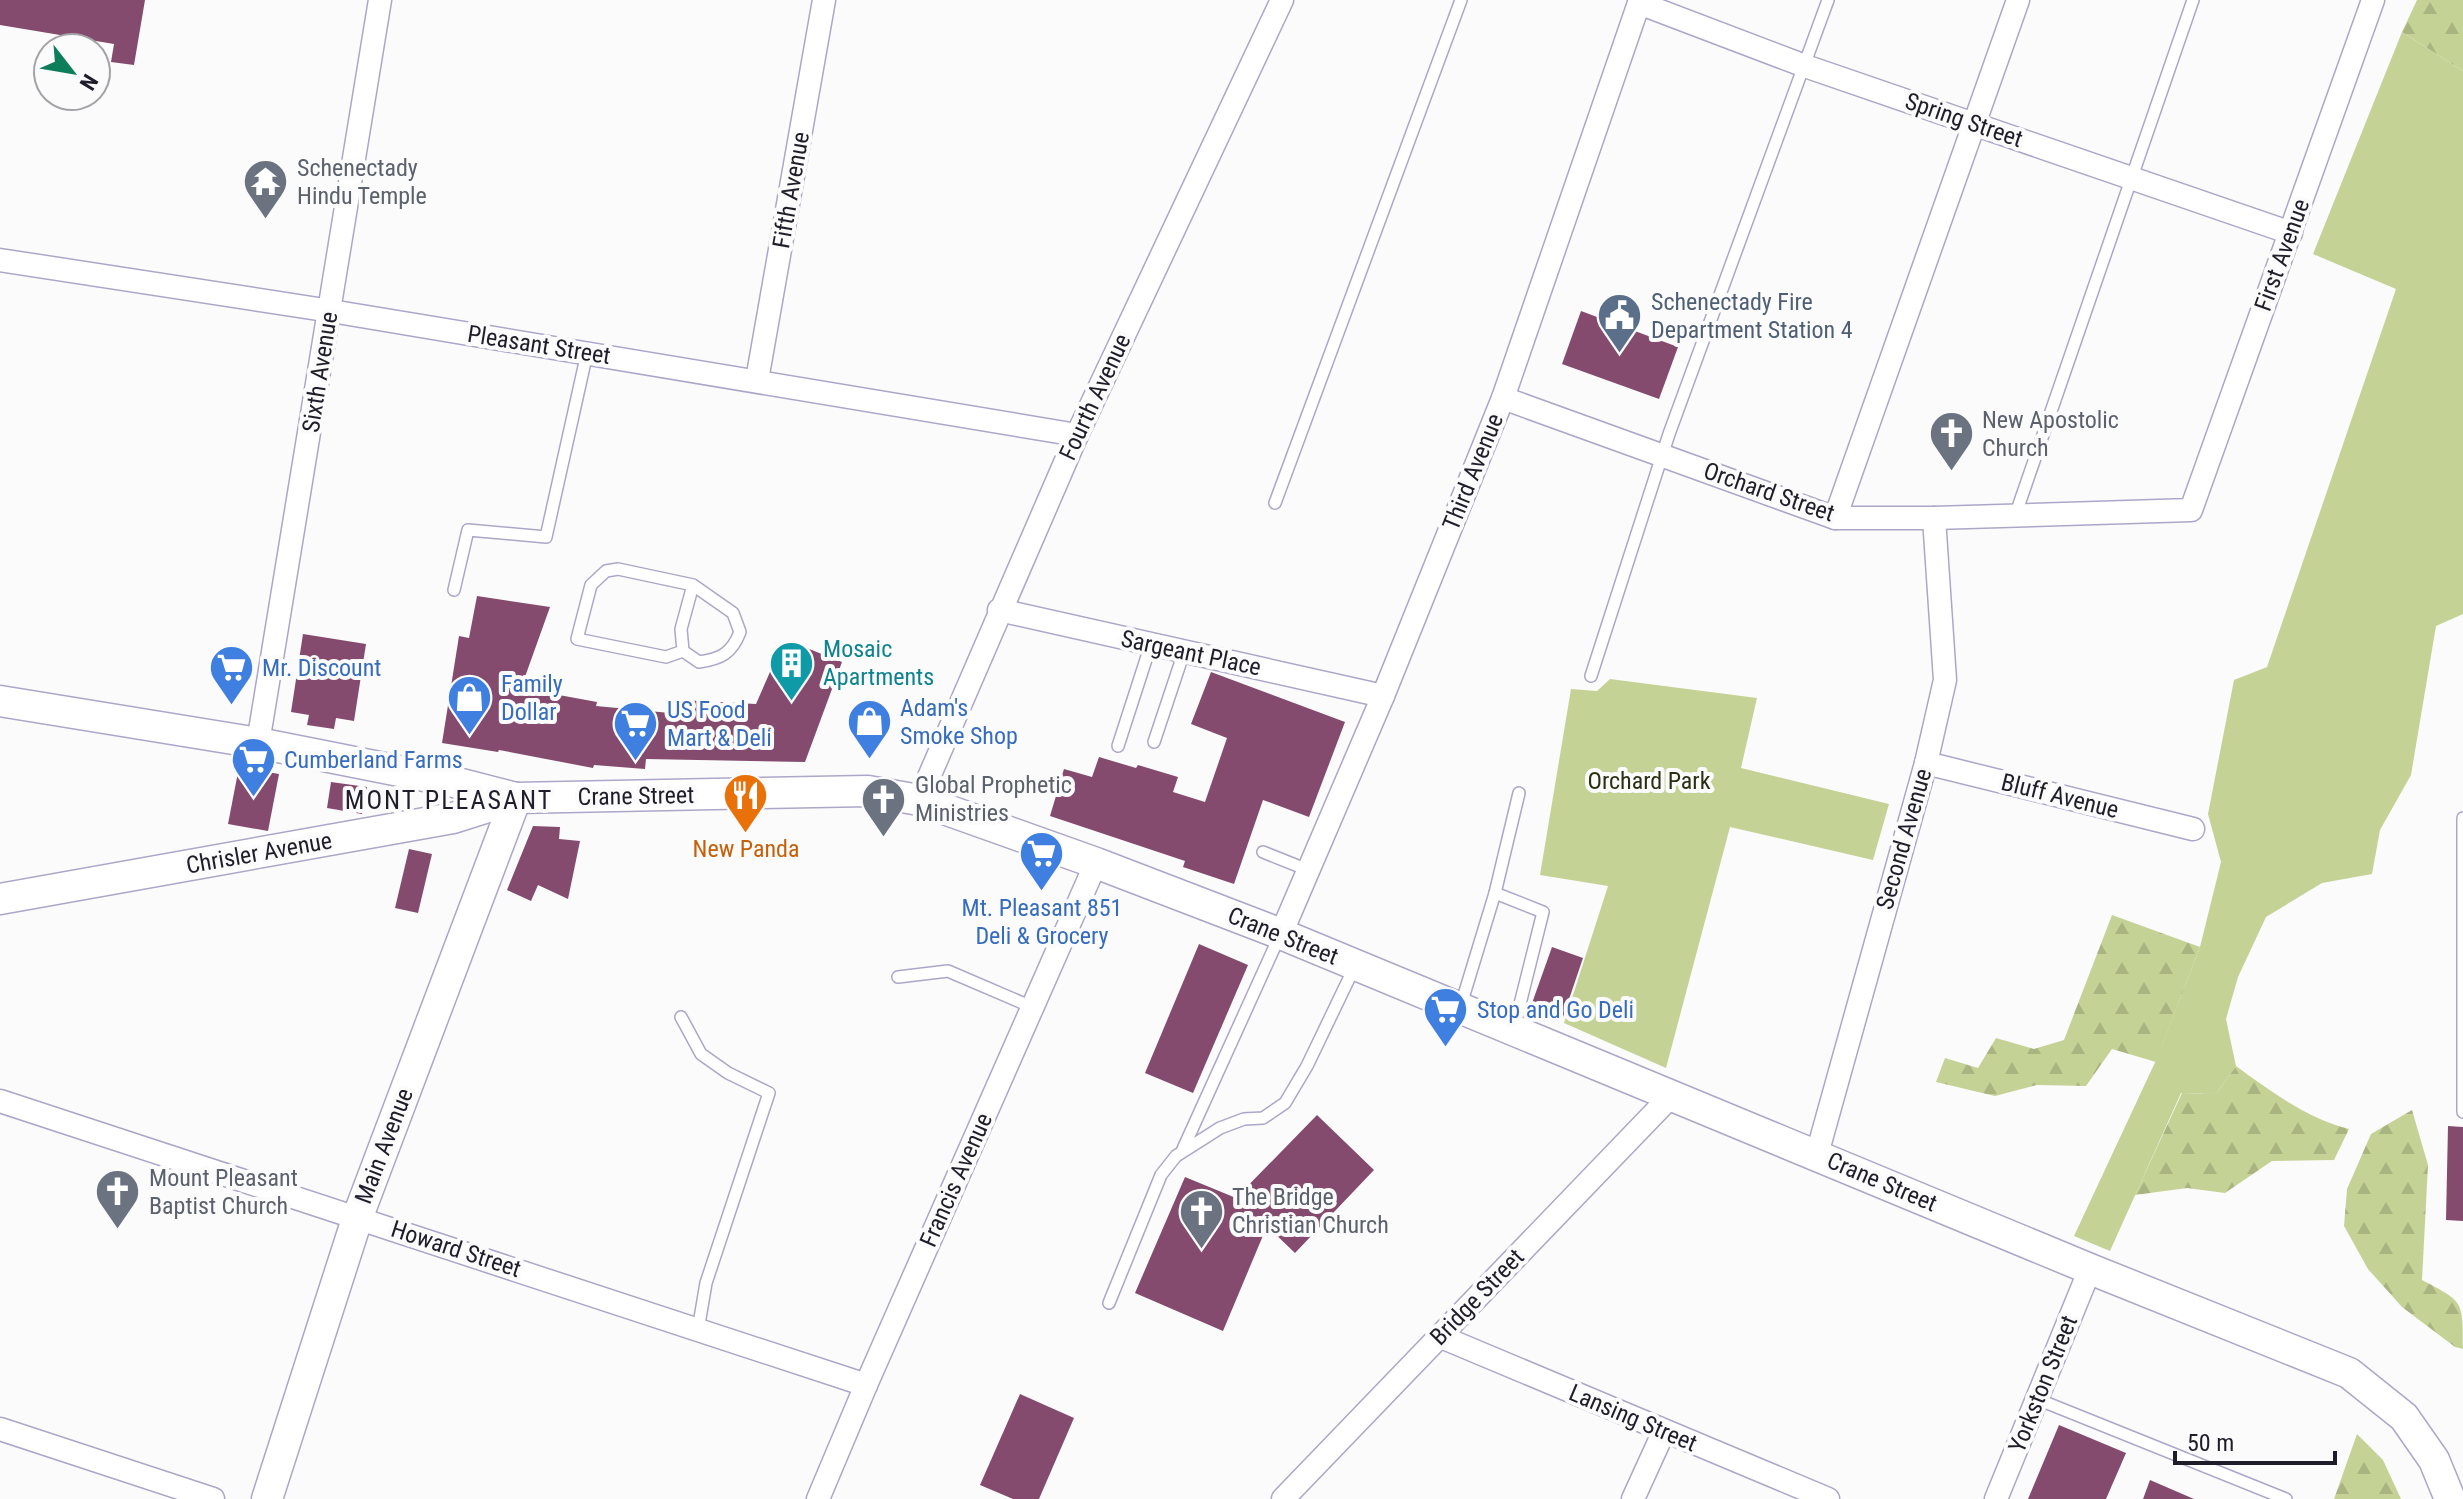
<svg xmlns="http://www.w3.org/2000/svg" width="2463" height="1499" font-family="'Roboto Condensed',sans-serif">
  <style>
    .green { fill: #c5d296 }
    .forest { fill: url(#forest-firs) }
    .building { fill: #844b6e }
    .lines { fill: none; stroke-linecap: round; stroke-linejoin: round }
    .lane-casing { stroke: #ada6c9; stroke-width: 14 }
    .street-casing { stroke: #ada6c9; stroke-width: 25 }
    .secondary-casing { stroke: #ada6c9; stroke-width: 33 }
    .lane { stroke: #fff; stroke-width: 11 }
    .street { stroke: #fff; stroke-width: 22 }
    .secondary { stroke: #fff; stroke-width: 30 }
    .labels { text-anchor: middle; stroke-width: 8; stroke-linejoin: round; paint-order: stroke }
    .street-label { font-size: 24px; fill: #201d2a; stroke: #fbfbfb }
    .worship-label { font-size: 24px; fill: #5b616d; stroke: #fbfbfb; text-anchor: start }
    .service-label { font-size: 24px; fill: #4e5e75; stroke: #fbfbfb; text-anchor: start }
    .culture-label { font-size: 24px; fill: #0d838f; stroke: #fbfbfb; text-anchor: start }
    .shop-label { font-size: 24px; fill: #366cbe; stroke: #fbfbfb; text-anchor: start }
    .park-label { font-size: 24px; fill: #2a2f12; stroke: #fbfbfb }
    .food-label { font-size: 24px; fill: #c56008; stroke: #fbfbfb }
    .neighbourhood-label { font-size: 26px; letter-spacing: 2px; fill: #201d2a; stroke: #fbfbfb }
  </style>
  <defs>
    <pattern id="forest-firs" width="22" height="20" patternUnits="userSpaceOnUse" patternTransform="scale(2)"><rect width="22" height="20" fill="#c5d296"/><path d="M5 1l3.5 6h-7zM16 11l3.5 6h-7z" fill="#a9b481"/></pattern>
  </defs>
  <rect width="100%" height="100%" fill="#fbfbfb"/>
  <g class="green">
    <polygon points="2402,32 2463,71 2463,614 2436,626 2411,775 2380,830 2372,874 2322,883 2266,917 2238,977 2226,1019 2236,1066 2216,1094 2181,1093 2110,1251 2074,1236 2158,1056 2200,947 2221,862 2208,814 2234,680 2267,667 2396,289 2313,254"/>
    <polygon points="1610,679 1757,698 1741,768 1889,804 1873,860 1730,827 1666,1068 1564,1023 1608,886 1540,875 1571,689 1597,691"/>
  </g>
  <g class="forest">
    <polygon points="2417,0 2463,0 2463,71 2402,32"/>
    <polygon points="2112,915 2200,947 2156,1062 2112,1049 2086,1086 2037,1085 1995,1096 1936,1082 1945,1058 1978,1068 1996,1038 2034,1049 2064,1040"/>
    <path d="M2236,1066C2270,1091 2308,1119 2349,1129L2334,1160L2272,1161L2225,1193L2187,1188L2135,1195L2182,1093L2216,1094Z"/>
    <path d="M2412,1110L2428,1165L2422,1280C2463,1302 2463,1299 2463,1349L2455,1347L2402,1307L2368,1269L2344,1226L2347,1189L2371,1134Z"/>
    <polygon points="2357,1434 2383,1460 2401,1499 2334,1499"/>
  </g>
  <g class="building">
    <polygon points="0,0 145,0 134,65 111,62 114,44 0,25"/>
    <polygon points="1581,311 1678,347 1659,399 1562,364"/>
    <polygon points="477,596 550,607 521,688 597,702 596,706 670,713 670,709 678,710 680,700 756,704 780,649 785,651 789,641 842,662 805,762 646,759 645,769 594,765 593,768 499,750 498,752 442,743 459,636 469,638"/>
    <polygon points="303,634 366,644 354,721 336,718 334,729 307,725 309,715 291,712"/>
    <polygon points="1211,672 1345,722 1309,817 1263,800 1234,884 1183,867 1185,861 1050,816 1064,769 1092,777 1099,757 1136,768 1138,765 1178,777 1173,792 1205,802 1227,738 1191,724"/>
    <polygon points="239,767 279,774 268,831 228,824"/>
    <polygon points="331,782 367,787 362,814 327,808"/>
    <polygon points="533,826 560,827 559,839 580,841 568,899 538,885 531,901 507,890"/>
    <polygon points="409,849 432,854 418,913 395,908"/>
    <polygon points="1199,944 1248,965 1193,1093 1145,1073"/>
    <polygon points="1552,947 1583,958 1563,1017 1531,1006"/>
    <polygon points="1317,1115 1374,1170 1295,1253 1267,1226 1223,1331 1135,1293 1185,1177 1236,1198"/>
    <polygon points="2448,1126 2463,1127 2463,1221 2446,1220"/>
    <polygon points="1020,1394 1074,1418 1039,1499 1013,1499 980,1485"/>
    <polygon points="2059,1425 2126,1453 2106,1499 2028,1499"/>
    <polygon points="2150,1480 2194,1499 2143,1499"/>
  </g>
  <g class="lines">
    <defs>
      <g id="lane">
        <polyline points="1275,503 1461,0"/>
        <polyline points="2015,516 2193,0"/>
        <polyline points="454,590 468,530 546,537 587,353"/>
        <path d="M683,651L666,657L577,639L591,585L606,571L618,569L693,585L733,613L740,632C732,653 721,659 699,662L683,651L681,629L693,585"/>
        <polyline points="1591,676 1669,434 1828,0"/>
        <polyline points="1154,742 1184,652"/>
        <polyline points="1118,746 1151,644"/>
        <polyline points="2463,818 2463,1112"/>
        <polyline points="1263,852 1308,870"/>
        <polyline points="1495,893 1519,793"/>
        <polyline points="898,977 948,971 1032,1007"/>
        <polyline points="1460,1008 1495,893 1543,912 1514,1028"/>
        <polyline points="681,1017 701,1054 728,1073 769,1093 706,1283 698,1330"/>
        <polyline points="1183,1149 1280,935"/>
        <polyline points="1109,1303 1161,1175 1176,1156 1220,1128 1244,1119 1263,1118 1285,1103 1307,1066 1355,966"/>
        <polyline points="2037,1399 2286,1499"/>
      </g>
      <g id="street">
        <polyline points="1639,3 1805,66 2291,233"/>
        <polyline points="0,260 331,311 1077,435"/>
        <polyline points="757,380 824,0"/>
        <polyline points="1503,398 1835,518 1934,518 2191,510 2373,0"/>
        <polyline points="1835,518 2018,0"/>
        <polyline points="999,610 1383,696"/>
        <polyline points="258,743 380,0"/>
        <polyline points="1926,763 2193,829"/>
        <polyline points="919,800 1077,435 1282,0"/>
        <polyline points="1281,934 1383,696 1503,398 1640,0"/>
        <polyline points="0,1101 866,1385"/>
        <polyline points="1817,1154 1926,763 1945,680 1934,518"/>
        <polyline points="1439,1336 1828,1499"/>
        <polyline points="0,1429 213,1499"/>
        <polyline points="818,1499 866,1385 1096,863"/>
        <polyline points="1283,1499 1671,1096"/>
        <polyline points="1633,1499 1664,1431"/>
        <polyline points="1996,1499 2090,1269"/>
      </g>
      <g id="secondary">
        <polyline points="0,701 258,743 450,781 516,798 868,791 919,800 1096,863 1281,934 2090,1269 2349,1373 2404,1417 2434,1460 2450,1499"/>
        <polyline points="0,899 453,818 516,798"/>
        <polyline points="267,1499 358,1216 516,798"/>
      </g>
    </defs>
    <use href="#lane" class="lane-casing"/>
    <use href="#street" class="street-casing"/>
    <use href="#secondary" class="secondary-casing"/>
    <use href="#lane" class="lane"/>
    <use href="#street" class="street"/>
    <use href="#secondary" class="secondary"/>
  </g>
  <defs>
    <symbol id="temple-pin" viewBox="-11 -11 22 30"><path d="M0 17L-7.5 6A9.5 9.5 0 1 1 7.5 6Z" fill="#6b7280" stroke="#fbfbfb"/><path d="M0-6L5-2H3V0L6.5 2.5H4V6H1.5V3h-3V6H-4V2.5H-6.5L-3 0V-2H-5Z" fill="#fff"/></symbol>
    <symbol id="civic-pin" viewBox="-11 -11 22 30"><path d="M0 17L-7.5 6A9.5 9.5 0 1 1 7.5 6Z" fill="#5c6f8a" stroke="#fbfbfb"/><path d="M-.6-6.5H3V-4.5H.6V-3L4-1V1h2V6H-6V1h2V-1L-.6-3ZM-1.2 2.5V6h2.4V2.5Z" fill="#fff"/></symbol>
    <symbol id="church-pin" viewBox="-11 -11 22 30"><path d="M0 17L-7.5 6A9.5 9.5 0 1 1 7.5 6Z" fill="#6b7280" stroke="#fbfbfb"/><path d="M-1.2-6h2.4v3.5h3.3v2.4h-3.3V6h-2.4V-.1h-3.3v-2.4h3.3Z" fill="#fff"/></symbol>
    <symbol id="building-pin" viewBox="-11 -11 22 30"><path d="M0 17L-7.5 6A9.5 9.5 0 1 1 7.5 6Z" fill="#0f9aa8" stroke="#fbfbfb"/><path d="M-4-6H4V6H1V3H-1V6H-4ZM-2.5-4.3h1.7v1.8h-1.7ZM.8-4.3h1.7v1.8H.8ZM-2.5-1h1.7V.8h-1.7ZM.8-1h1.7V.8H.8Z" fill="#fff"/></symbol>
    <symbol id="supermarket-pin" viewBox="-11 -11 22 30"><path d="M0 17L-7.5 6A9.5 9.5 0 1 1 7.5 6Z" fill="#3f7fe0" stroke="#fbfbfb"/><path d="M-6-5.5h2.5l.6 2H6L4.5 2H-2.5L-4.4-4H-6ZM-1.5 3.2a1.3 1.3 0 1 0 .1 0ZM3 3.2a1.3 1.3 0 1 0 .1 0Z" fill="#fff"/></symbol>
    <symbol id="shop-pin" viewBox="-11 -11 22 30"><path d="M0 17L-7.5 6A9.5 9.5 0 1 1 7.5 6Z" fill="#3f7fe0" stroke="#fbfbfb"/><path d="M-5-2.5h2.3a2.7 3.5 0 0 1 5.4 0H5L5.5 6h-11ZM-1.5-2.5h3a1.5 2.3 0 0 0-3 0Z" fill="#fff"/></symbol>
    <symbol id="restaurant-pin" viewBox="-11 -11 22 30"><path d="M0 17L-7.5 6A9.5 9.5 0 1 1 7.5 6Z" fill="#e8710a" stroke="#fbfbfb"/><path d="M-5-6h1v4h1v-4h1v4h1v-4h1v5L-1.5 .5V6h-2V.5L-5-1ZM5-6V6H3V1.5H1.5Q1.5-4 5-6Z" fill="#fff"/></symbol>
  </defs>
  <g fill-rule="evenodd">
    <use href="#temple-pin" x="240" y="156" width="51" height="69"/>
    <use href="#civic-pin" x="1594" y="290" width="51" height="69"/>
    <use href="#church-pin" x="1926" y="408" width="51" height="69"/>
    <use href="#building-pin" x="766" y="638" width="51" height="69"/>
    <use href="#supermarket-pin" x="206" y="642" width="51" height="69"/>
    <use href="#shop-pin" x="444" y="672" width="51" height="69"/>
    <use href="#shop-pin" x="844" y="696" width="51" height="69"/>
    <use href="#supermarket-pin" x="610" y="698" width="51" height="69"/>
    <use href="#supermarket-pin" x="228" y="734" width="51" height="69"/>
    <use href="#restaurant-pin" x="720" y="770" width="51" height="69"/>
    <use href="#church-pin" x="858" y="774" width="51" height="69"/>
    <use href="#supermarket-pin" x="1016" y="828" width="51" height="69"/>
    <use href="#supermarket-pin" x="1420" y="984" width="51" height="69"/>
    <use href="#church-pin" x="92" y="1166" width="51" height="69"/>
    <use href="#church-pin" x="1176" y="1186" width="51" height="69"/>
  </g>
  <g class="labels">
    <g class="street-label">
      <text transform="translate(1964 120) rotate(19)" y="8">Spring Street</text>
      <text transform="translate(791 190) rotate(-80)" y="8">Fifth Avenue</text>
      <text transform="translate(2282 255) rotate(-70)" y="8">First Avenue</text>
      <text transform="translate(539 345) rotate(9)" y="8">Pleasant Street</text>
      <text transform="translate(320 372) rotate(-81)" y="8">Sixth Avenue</text>
      <text transform="translate(1095 397) rotate(-65)" y="8">Fourth Avenue</text>
      <text transform="translate(1473 472) rotate(-68)" y="8">Third Avenue</text>
      <text transform="translate(1769 492) rotate(19)" y="8">Orchard Street</text>
      <text transform="translate(1191 653) rotate(12)" y="8">Sargeant Place</text>
      <text transform="translate(636 796) rotate(-1)" y="8">Crane Street</text>
      <text transform="translate(2060 796) rotate(14)" y="8">Bluff Avenue</text>
      <text transform="translate(1904 839) rotate(-74)" y="8">Second Avenue</text>
      <text transform="translate(259 853) rotate(-10)" y="8">Chrisler Avenue</text>
      <text transform="translate(1283 936) rotate(22)" y="8">Crane Street</text>
      <text transform="translate(384 1146) rotate(-69)" y="8">Main Avenue</text>
      <text transform="translate(956 1180) rotate(-66)" y="8">Francis Avenue</text>
      <text transform="translate(1882 1182) rotate(23)" y="8">Crane Street</text>
      <text transform="translate(456 1249) rotate(18)" y="8">Howard Street</text>
      <text transform="translate(1477 1297) rotate(-46)" y="8">Bridge Street</text>
      <text transform="translate(2043 1384) rotate(-68)" y="8">Yorkston Street</text>
      <text transform="translate(1633 1418) rotate(23)" y="8">Lansing Street</text>
    </g>
    <g class="worship-label">
      <text x="297" y="176">Schenectady<tspan x="297" dy="28">Hindu Temple</tspan></text>
      <text x="1982" y="428">New Apostolic<tspan x="1982" dy="28">Church</tspan></text>
      <text x="915" y="793">Global Prophetic<tspan x="915" dy="28">Ministries</tspan></text>
      <text x="149" y="1186">Mount Pleasant<tspan x="149" dy="28">Baptist Church</tspan></text>
      <text x="1232" y="1205">The Bridge<tspan x="1232" dy="28">Christian Church</tspan></text>
    </g>
    <g class="service-label">
      <text x="1651" y="310">Schenectady Fire<tspan x="1651" dy="28">Department Station 4</tspan></text>
    </g>
    <g class="culture-label">
      <text x="823" y="657">Mosaic<tspan x="823" dy="28">Apartments</tspan></text>
    </g>
    <g class="shop-label">
      <text x="262" y="676">Mr. Discount</text>
      <text x="501" y="692">Family<tspan x="501" dy="28">Dollar</tspan></text>
      <text x="900" y="716">Adam's<tspan x="900" dy="28">Smoke Shop</tspan></text>
      <text x="667" y="718">US Food<tspan x="667" dy="28">Mart &amp; Deli</tspan></text>
      <text x="284" y="768">Cumberland Farms</text>
      <text x="1042" y="916" text-anchor="middle">Mt. Pleasant 851<tspan x="1042" dy="28">Deli &amp; Grocery</tspan></text>
      <text x="1477" y="1018">Stop and Go Deli</text>
    </g>
    <g class="park-label">
      <text x="1649" y="789">Orchard Park</text>
    </g>
    <g class="food-label">
      <text x="746" y="857">New Panda</text>
    </g>
    <g class="neighbourhood-label">
      <text x="449" y="809">MONT PLEASANT</text>
    </g>
  </g>
  <g transform="translate(72 72) rotate(121)"><circle r="38" fill="#fbfbfb" stroke="#a3a2a7" stroke-width="2"/>
  <path d="M0-6L14 30L0 20L-14 30Z" fill="#0e7e5a"/>
  <text y="-12" font-size="22" font-weight="bold" text-anchor="middle" fill="#201d2a">N</text>
  </g>
  <path d="M2175 1451v12h160v-12" fill="none" stroke="#201d2a" stroke-width="4"/>
  <text x="2187" y="1451" font-size="24" fill="#201d2a" stroke="#fbfbfb" stroke-width="6" paint-order="stroke">50 m</text>
</svg>
